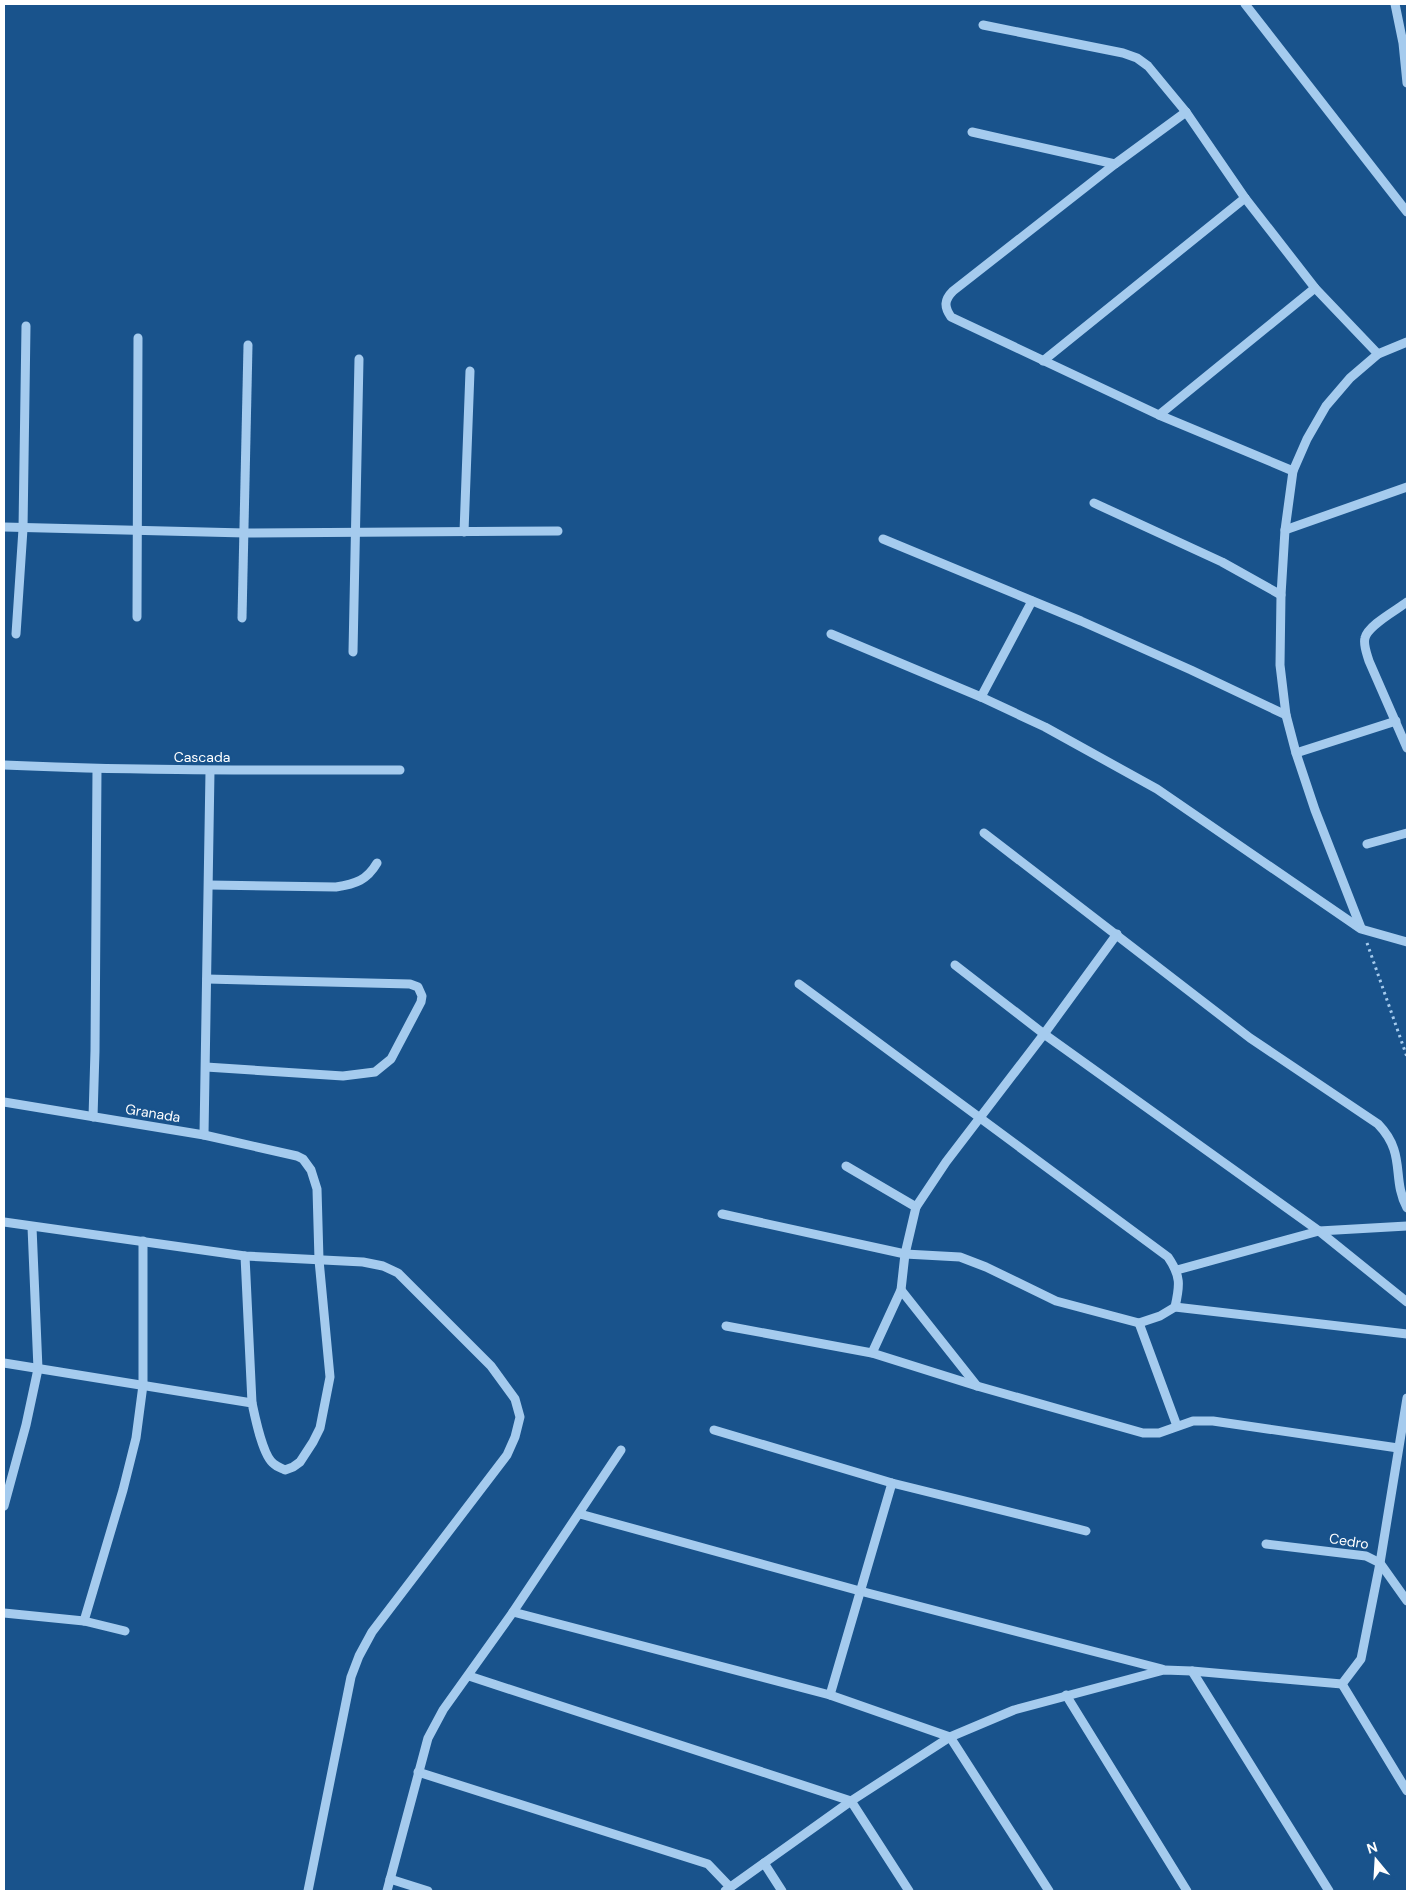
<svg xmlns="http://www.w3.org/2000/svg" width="1411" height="1895" font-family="'DM Sans',sans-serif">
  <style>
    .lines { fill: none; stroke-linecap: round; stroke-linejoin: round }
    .path { stroke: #a5cbee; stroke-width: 3; stroke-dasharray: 2.5 4; stroke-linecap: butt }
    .minor { stroke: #a5cbee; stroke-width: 9 }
    .labels { text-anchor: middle; stroke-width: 4; stroke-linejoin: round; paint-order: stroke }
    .street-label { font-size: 14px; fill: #fff; stroke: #19538c }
  </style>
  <rect width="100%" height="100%" fill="#19538c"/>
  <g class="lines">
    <polyline class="path" points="1367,943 1407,1057"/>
    <g class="minor">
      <polyline points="1245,4 1407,212"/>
      <polyline points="1395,4 1403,43 1407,83"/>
      <polyline points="983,25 1123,53 1137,58 1148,66 1186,112 1245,198 1315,288 1378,354"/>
      <path d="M1186,112L1115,164L953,291C944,300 944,307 951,317L1159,415L1293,471"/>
      <polyline points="972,132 1115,164"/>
      <polyline points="1043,361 1245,198"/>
      <polyline points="1159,415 1315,288"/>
      <polyline points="1094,503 1222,562 1281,595"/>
      <polyline points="4,527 245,533 558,531"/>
      <polyline points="1285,530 1407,487"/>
      <polyline points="464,532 470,371"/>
      <polyline points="883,539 1081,621 1191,670 1286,715"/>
      <path d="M1407,602C1397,610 1368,625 1365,638C1363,645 1367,654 1369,661L1407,748"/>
      <polyline points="137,617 138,338"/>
      <polyline points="242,618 248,345"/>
      <polyline points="16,634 23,529 26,326"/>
      <polyline points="831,634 981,697 1045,727 1157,789 1361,929 1407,942"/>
      <polyline points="353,652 359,359"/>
      <polyline points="981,697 1032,601"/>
      <polyline points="1296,753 1396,721"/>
      <path d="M4,765C136,771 268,770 400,770"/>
      <path d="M984,833L1250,1038L1378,1124C1407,1154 1391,1178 1407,1208"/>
      <polyline points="1367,844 1407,833"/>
      <path d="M209,885L336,887C356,884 367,880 377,863"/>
      <polyline points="1361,928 1315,810 1296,753 1286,715 1280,665 1281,595 1285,530 1293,471 1307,439 1326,406 1350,378 1378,354 1407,342"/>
      <polyline points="955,965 1044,1034 1319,1231 1407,1302"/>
      <path d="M799,984L1168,1257C1181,1276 1180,1285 1175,1307"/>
      <polyline points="206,1067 343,1076 375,1072 391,1059 421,1002 422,996 418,987 410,984 207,979"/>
      <path d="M4,1102L204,1135L297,1156L303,1159L311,1170L317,1189L319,1260L330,1377L320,1428L313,1442L300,1462L293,1467L285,1470C281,1468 277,1467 274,1464C263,1457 255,1417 252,1403L4,1363"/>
      <polyline points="93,1117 95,1051 97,769"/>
      <polyline points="204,1135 210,771"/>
      <polyline points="846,1166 916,1207 905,1254 901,1290 872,1353"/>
      <polyline points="916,1207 946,1162 1044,1034 1117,934"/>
      <polyline points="722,1214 905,1254 960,1257 986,1267 1056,1301 1139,1323 1160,1316 1175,1307 1407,1334"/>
      <polyline points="4,1222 245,1256 363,1262 383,1266 398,1273 491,1366 515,1399 520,1417 515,1437 507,1455 372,1632 359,1656 351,1677 308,1891"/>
      <polyline points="245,1256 252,1403"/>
      <polyline points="1177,1270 1319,1231 1407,1226"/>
      <polyline points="901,1290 977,1386"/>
      <polyline points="1139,1323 1177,1426"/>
      <polyline points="726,1326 872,1353 977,1386 1143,1433 1159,1433 1193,1421 1213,1421 1398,1448"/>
      <polyline points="714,1430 892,1483 1086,1531"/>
      <polyline points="4,1506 26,1425 38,1369 32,1227"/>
      <polyline points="580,1514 860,1591 1162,1669"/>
      <polyline points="1266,1544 1366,1556 1380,1563 1407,1601"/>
      <polyline points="513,1612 830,1695 950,1737 1049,1891"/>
      <polyline points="4,1613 84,1621 125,1631"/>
      <polyline points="84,1621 123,1490 136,1438 143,1385 143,1241"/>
      <polyline points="1192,1671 1329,1891"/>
      <polyline points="469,1676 851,1801 909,1891"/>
      <polyline points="1342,1684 1361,1659 1380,1563 1407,1398"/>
      <polyline points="1342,1684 1407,1791"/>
      <polyline points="830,1695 892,1483"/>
      <polyline points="1066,1695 1187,1891"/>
      <polyline points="418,1772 708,1864 730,1887"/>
      <polyline points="764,1863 782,1891"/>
      <polyline points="390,1879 428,1891"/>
      <polyline points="387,1891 428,1738 443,1710 513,1612 621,1450"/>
      <polyline points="725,1891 851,1801 950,1737 1014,1710 1164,1670 1192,1671 1342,1684"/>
    </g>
  </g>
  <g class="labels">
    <g class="street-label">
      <text x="202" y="762">Cascada</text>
      <text transform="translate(153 1113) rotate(9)" y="5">Granada</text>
      <text transform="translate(1349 1541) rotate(9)" y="5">Cedro</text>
    </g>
  </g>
  <rect width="1411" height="1895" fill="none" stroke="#ffffff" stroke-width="10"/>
  <g transform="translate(1376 1860) rotate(342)" stroke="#19538c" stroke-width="4" paint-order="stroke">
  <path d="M0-4L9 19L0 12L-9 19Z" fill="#ffffff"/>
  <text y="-8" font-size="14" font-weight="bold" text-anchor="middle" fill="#ffffff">N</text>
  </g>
</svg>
